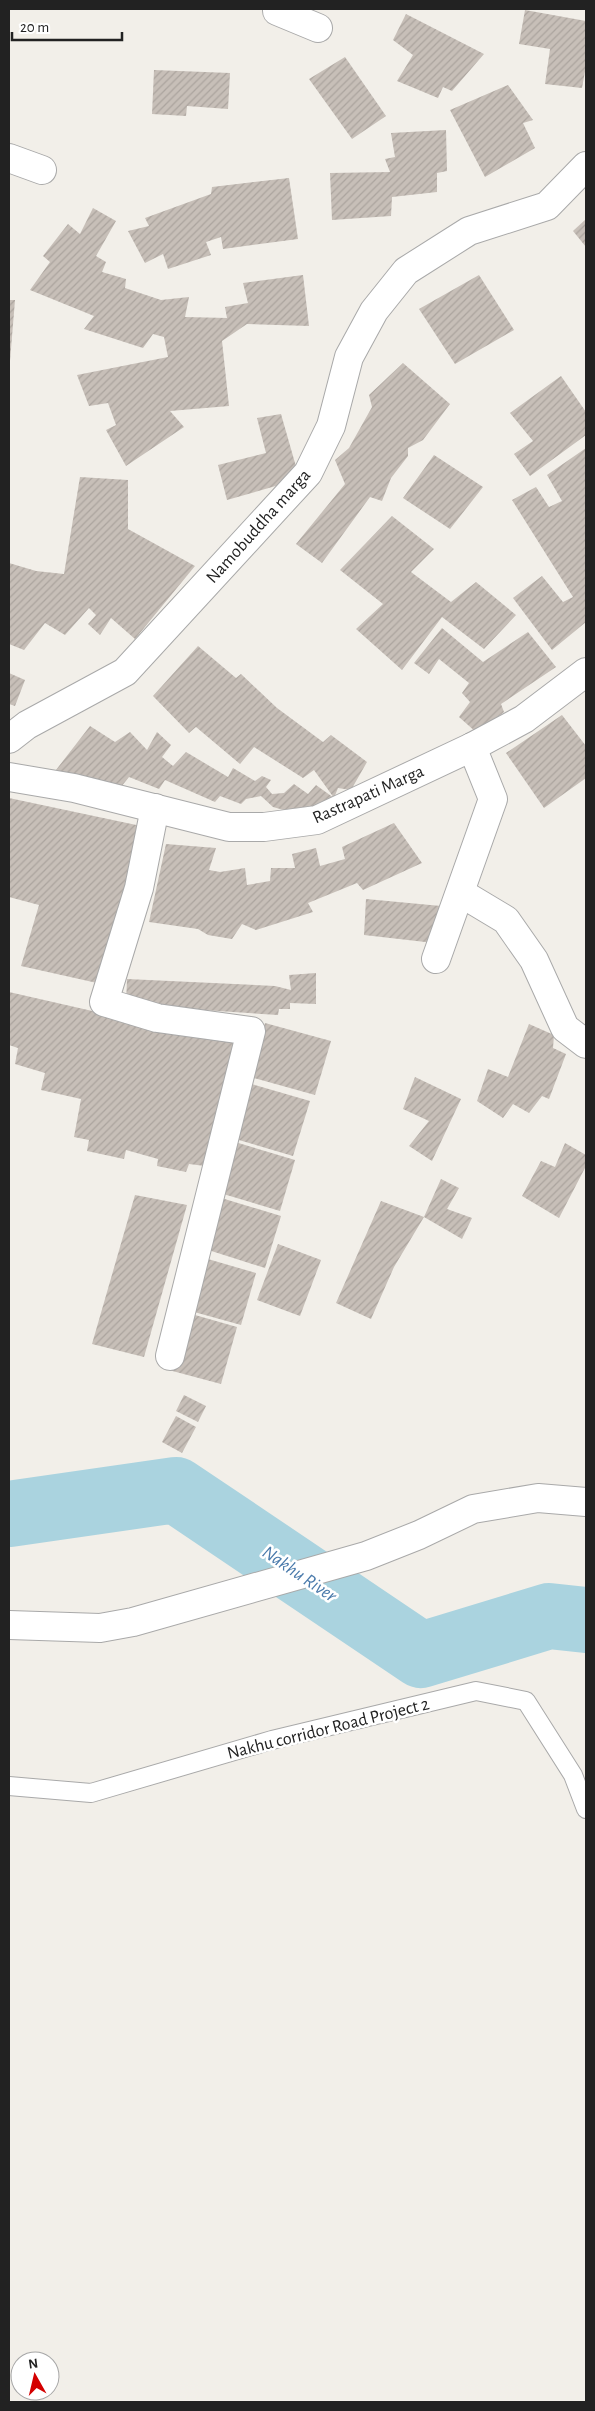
<svg xmlns="http://www.w3.org/2000/svg" width="595" height="2411" font-family="'Alegreya Sans',sans-serif">
  <style>
    .lines { fill: none; stroke-linecap: round; stroke-linejoin: round }
    .river { stroke: #aad3df; stroke-width: 66 }
    .building { fill: url(#building-hatch) }
    .service-casing { stroke: #a9a9a9; stroke-width: 20 }
    .minor-casing { stroke: #a9a9a9; stroke-width: 30 }
    .service { stroke: #fff; stroke-width: 18 }
    .minor { stroke: #fff; stroke-width: 28 }
    .labels { text-anchor: middle; stroke-width: 5; stroke-linejoin: round; paint-order: stroke }
    .street-label { font-size: 18px; fill: #222; stroke: #fff }
    .water-label { font-size: 19px; font-style: italic; fill: #4a7aab; stroke: #fff }
  </style>
  <defs>
    <pattern id="building-hatch" width="6" height="6" patternUnits="userSpaceOnUse" patternTransform="scale(1.25)"><rect width="6" height="6" fill="#c7bfb8"/><path d="M-1 1l2-2M0 6l6-6M5 7l2-2" fill="none" stroke="#aba49e"/></pattern>
  </defs>
  <rect width="100%" height="100%" fill="#f2efe9"/>
  <g class="lines">
    <polyline class="river" points="9,1514 176,1490 421,1655 549,1616 586,1620"/>
  </g>
  <g class="building">
    <polygon points="525,10 586,21 586,66 582,88 545,84 550,49 519,44"/>
    <polygon points="406,14 484,54 452,91 443,87 438,98 397,81 413,55 393,40"/>
    <polygon points="345,57 386,116 352,139 309,79"/>
    <polygon points="154,70 230,73 228,109 187,106 186,116 152,114"/>
    <polygon points="508,85 533,120 523,123 535,148 485,177 450,110"/>
    <polygon points="446,130 447,171 437,173 437,192 392,197 391,216 332,220 330,173 390,172 385,159 395,157 391,133"/>
    <polygon points="289,178 298,239 223,249 221,237 206,242 211,255 168,269 163,254 145,263 128,231 149,226 145,218 211,194 212,187"/>
    <polygon points="93,208 116,221 96,256 106,262 102,272 126,279 125,288 161,300 189,297 185,317 227,318 225,307 248,303 243,283 303,275 309,326 247,324 222,341 229,406 170,411 184,427 126,466 106,430 116,425 108,403 89,406 77,375 168,357 164,337 153,334 143,348 84,329 94,316 30,290 50,262 43,256 68,224 80,234"/>
    <polygon points="586,219 586,247 573,231"/>
    <polygon points="479,275 514,330 455,364 419,309"/>
    <polygon points="9,300 15,300 10,361 9,361"/>
    <polygon points="403,363 450,404 423,440 408,448 408,456 391,478 382,501 370,497 322,563 296,544 345,484 335,460 349,448 372,407 369,395"/>
    <polygon points="561,376 586,412 586,435 530,476 514,454 533,441 510,413"/>
    <polygon points="281,414 297,470 286,483 227,500 218,465 266,453 257,418"/>
    <polygon points="586,448 586,622 552,650 513,598 542,576 563,602 573,597 512,500 536,487 549,507 562,501 547,475"/>
    <polygon points="434,455 483,487 450,529 403,498"/>
    <polygon points="80,477 128,480 128,529 195,566 135,639 111,618 100,635 88,624 96,615 89,608 65,635 45,623 24,650 9,644 9,563 36,571 64,574"/>
    <polygon points="392,516 434,549 411,572 451,602 476,582 516,615 484,649 442,617 402,670 356,629 383,604 340,570"/>
    <polygon points="442,628 483,662 528,632 556,667 501,704 504,712 477,733 459,717 470,702 462,693 469,683 439,659 429,674 414,663"/>
    <polygon points="198,646 236,678 241,674 277,708 323,742 331,735 367,762 351,790 338,788 334,798 314,770 303,778 254,747 240,764 196,727 189,733 153,696"/>
    <polygon points="9,673 25,680 15,706 9,704"/>
    <polygon points="562,715 586,746 586,778 544,808 506,753"/>
    <polygon points="90,726 115,742 130,732 147,750 157,732 171,745 162,757 173,766 186,752 228,777 233,768 255,781 262,776 271,780 266,787 272,794 284,793 294,784 308,794 316,785 334,798 305,816 273,807 261,796 246,799 241,804 220,796 215,802 165,780 159,789 129,777 117,792 100,780 91,785 72,784 56,770"/>
    <polygon points="9,798 141,826 106,985 21,966 39,905 9,897"/>
    <polygon points="394,823 422,863 363,890 357,883 308,903 313,912 256,930 242,924 232,939 208,935 198,929 149,922 166,844 216,848 209,870 220,872 245,868 247,885 270,881 271,868 295,868 292,854 316,848 320,866 345,859 342,847"/>
    <polygon points="366,899 441,906 434,943 364,935"/>
    <polygon points="316,973 316,1004 290,1003 290,1009 279,1009 278,1015 126,1005 127,979 275,986 291,990 289,975"/>
    <polygon points="9,992 237,1044 205,1166 189,1164 186,1172 157,1166 158,1159 126,1150 124,1159 87,1151 89,1140 74,1137 81,1099 41,1090 45,1073 15,1064 18,1048 9,1045"/>
    <polygon points="265,1023 331,1041 315,1095 250,1077"/>
    <polygon points="529,1024 554,1035 553,1048 566,1054 549,1099 542,1096 529,1113 513,1104 503,1118 477,1101 488,1069 508,1077"/>
    <polygon points="415,1077 461,1099 432,1161 409,1146 429,1121 403,1109"/>
    <polygon points="248,1083 310,1101 293,1156 232,1138"/>
    <polygon points="235,1142 295,1160 280,1211 220,1193"/>
    <polygon points="565,1143 586,1155 586,1166 559,1218 522,1196 541,1161 555,1167"/>
    <polygon points="441,1179 459,1188 447,1209 472,1218 462,1239 424,1217"/>
    <polygon points="135,1195 187,1205 144,1357 92,1344"/>
    <polygon points="218,1197 281,1216 265,1268 202,1248"/>
    <polygon points="381,1201 424,1217 394,1267 371,1319 336,1303"/>
    <polygon points="278,1244 321,1260 300,1316 257,1300"/>
    <polygon points="201,1257 256,1273 241,1325 187,1310"/>
    <polygon points="181,1311 237,1327 221,1384 165,1369"/>
    <polygon points="184,1395 206,1406 198,1422 176,1411"/>
    <polygon points="176,1416 196,1427 182,1453 162,1442"/>
  </g>
  <g class="lines">
    <defs>
      <polyline id="service" points="9,1786 91,1793 272,1740 476,1691 526,1701 573,1775 586,1809"/>
      <g id="minor">
        <polyline points="277,9 277,11 318,28"/>
        <polyline points="9,158 42,170"/>
        <polyline points="9,739 27,725 125,672 308,473 331,426 349,357 374,311 406,271 469,231 547,206 586,166"/>
        <polyline points="9,777 74,788 229,827 264,827 317,820 472,747 524,719 586,672"/>
        <polyline points="155,808 139,888 104,1002 157,1018 251,1031 170,1356"/>
        <polyline points="461,893 506,920 534,960 565,1028 586,1044"/>
        <polyline points="436,959 493,799 472,747"/>
        <polyline points="9,1625 100,1628 133,1622 366,1556 419,1535 473,1509 538,1498 586,1502"/>
      </g>
    </defs>
    <use href="#service" class="service-casing"/>
    <use href="#minor" class="minor-casing"/>
    <use href="#service" class="service"/>
    <use href="#minor" class="minor"/>
  </g>
  <g class="labels">
    <g class="street-label">
      <text transform="translate(258 526) rotate(-48)" y="6">Namobuddha marga</text>
      <text transform="translate(368 794) rotate(-24)" y="6">Rastrapati Marga</text>
      <text transform="translate(328 1728) rotate(-14)" y="6">Nakhu corridor Road Project 2</text>
    </g>
    <g class="water-label">
      <text transform="translate(300 1573) rotate(34)" y="7">Nakhu River</text>
    </g>
  </g>
  <rect width="595" height="2411" fill="none" stroke="#222222" stroke-width="20"/>
  <g transform="translate(35 2376) rotate(352)"><circle r="24" fill="#ffffff" stroke="#a7a7a7"/>
  <path d="M0-4L9 19L0 12L-9 19Z" fill="#d40000"/>
  <text y="-8" font-size="14" font-weight="bold" text-anchor="middle" fill="#222222">N</text>
  </g>
  <path d="M12 32v8h110v-8" fill="none" stroke="#222222" stroke-width="2.5"/>
  <text x="20" y="32" font-size="15" fill="#222222" stroke="#ffffff" stroke-width="4" paint-order="stroke">20 m</text>
</svg>
